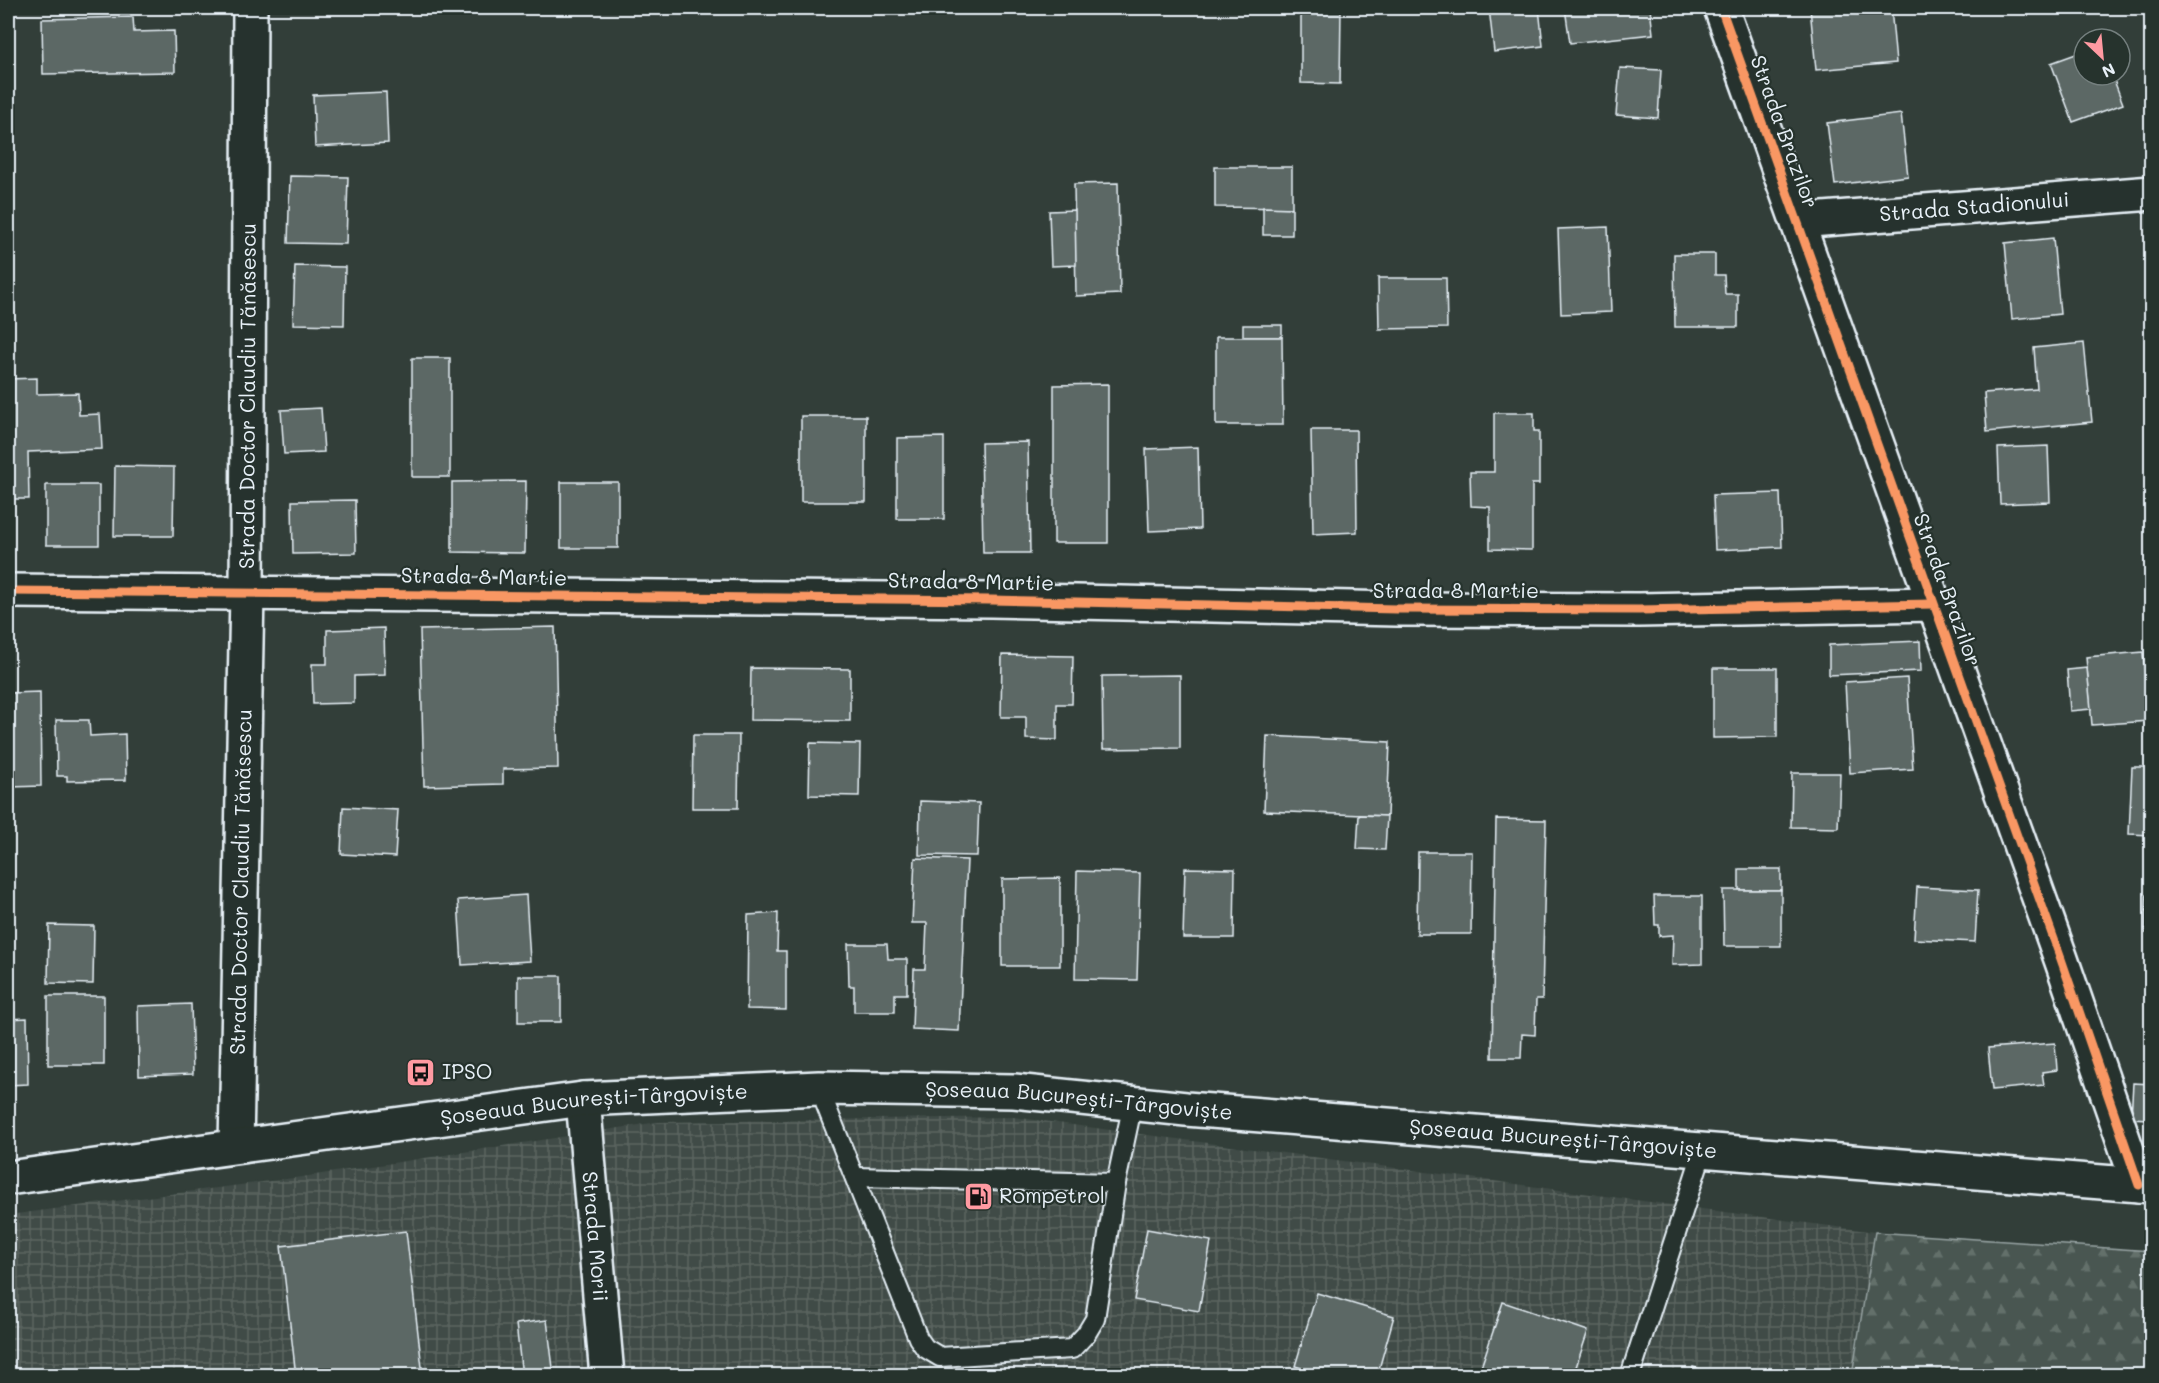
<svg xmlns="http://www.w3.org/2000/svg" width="2159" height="1383" font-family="Mali,sans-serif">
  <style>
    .industrial { fill: url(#industrial-grid) }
    .forest { fill: url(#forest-firs); stroke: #98a4a4; stroke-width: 1.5 }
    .building { fill: #5c6865; stroke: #e8f1f8; stroke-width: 1.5 }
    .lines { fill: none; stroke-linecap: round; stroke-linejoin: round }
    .lane-casing { stroke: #e8f1f8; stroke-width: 22 }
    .street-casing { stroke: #e8f1f8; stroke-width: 38 }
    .primary-casing { stroke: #e8f1f8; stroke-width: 38 }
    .lane { stroke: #26332d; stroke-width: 18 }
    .street { stroke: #26332d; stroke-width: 33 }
    .primary { stroke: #26332d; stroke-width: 33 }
    .cycleway-casing { stroke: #26332d; stroke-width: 13 }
    .cycleway { stroke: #f99763; stroke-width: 9 }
    .labels { text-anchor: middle; stroke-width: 4.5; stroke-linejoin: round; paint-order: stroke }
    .street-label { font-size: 21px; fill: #e8f1f8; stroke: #26332d }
    .poi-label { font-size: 21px; fill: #e8f1f8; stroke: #26332d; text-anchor: start }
  </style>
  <defs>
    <pattern id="industrial-grid" width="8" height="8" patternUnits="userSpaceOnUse" patternTransform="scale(1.5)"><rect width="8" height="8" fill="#3f4b46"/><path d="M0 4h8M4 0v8" fill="none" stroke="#5b6561"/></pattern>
    <pattern id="forest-firs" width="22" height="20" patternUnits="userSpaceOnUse" patternTransform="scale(1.5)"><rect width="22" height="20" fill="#495651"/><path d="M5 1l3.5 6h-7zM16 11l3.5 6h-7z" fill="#636f6b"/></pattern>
  </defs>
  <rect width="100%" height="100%" fill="#323e39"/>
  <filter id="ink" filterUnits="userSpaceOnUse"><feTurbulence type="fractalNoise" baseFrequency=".0167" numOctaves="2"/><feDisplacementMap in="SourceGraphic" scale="12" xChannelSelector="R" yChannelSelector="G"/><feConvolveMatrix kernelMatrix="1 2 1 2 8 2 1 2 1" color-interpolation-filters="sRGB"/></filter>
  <g filter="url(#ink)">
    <polygon class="industrial" points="1013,1117 1875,1232 1852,1375 8,1376 8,1215 302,1177 658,1122"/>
    <polygon class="forest" points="1875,1232 2151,1251 2151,1375 1852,1375"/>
    <g class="building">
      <polygon points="1301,8 1341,8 1340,84 1301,83"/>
      <polygon points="1489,8 1539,8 1543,46 1494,52"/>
      <polygon points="1565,8 1650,8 1653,34 1570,43"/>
      <polygon points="1810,8 1891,8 1896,63 1816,70"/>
      <polygon points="133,17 134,32 174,31 175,72 43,74 42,19"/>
      <polygon points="2084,51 2084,75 2112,75 2123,104 2073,122 2051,63"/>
      <polygon points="1620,68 1661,70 1658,118 1616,115"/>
      <polygon points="386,92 388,143 315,147 313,95"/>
      <polygon points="1901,114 1908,176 1835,185 1827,123"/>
      <polygon points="1215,167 1292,167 1292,208 1215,207"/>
      <polygon points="290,176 348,177 346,244 288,243"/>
      <polygon points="1118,183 1120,294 1076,296 1074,184"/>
      <polygon points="1263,207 1292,208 1292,235 1263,235"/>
      <polygon points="1075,210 1076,265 1051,266 1049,211"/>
      <polygon points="1608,227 1611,312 1561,314 1558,229"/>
      <polygon points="2053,238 2060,314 2012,319 2005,243"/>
      <polygon points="1674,254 1715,254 1715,275 1724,275 1725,294 1738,294 1738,327 1675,327"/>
      <polygon points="295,266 345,267 344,325 293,324"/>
      <polygon points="1378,278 1446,278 1447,328 1379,329"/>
      <rect x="1243" y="325" width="39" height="12"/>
      <polygon points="1216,337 1282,337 1283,425 1216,425"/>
      <polygon points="2084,343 2092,422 1987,432 1984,393 2037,389 2034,348"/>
      <rect x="412" y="358" width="38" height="119"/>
      <polygon points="37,378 37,394 78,393 79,415 100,414 102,449 28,452 29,499 8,499 8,379"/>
      <polygon points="1108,384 1108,543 1054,543 1054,385"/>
      <polygon points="321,408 324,452 284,454 281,410"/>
      <polygon points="1494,413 1534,413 1534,431 1539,431 1539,484 1532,484 1532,550 1490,549 1490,507 1471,506 1470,472 1494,472"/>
      <rect x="801" y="416" width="65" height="86"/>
      <polygon points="1311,430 1356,430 1357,532 1313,534"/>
      <polygon points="944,437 944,519 897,519 897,438"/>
      <polygon points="1028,442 1030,553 983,553 981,443"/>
      <polygon points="2048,446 2050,502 2000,504 1998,448"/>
      <polygon points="1198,447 1200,529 1149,531 1146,449"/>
      <polygon points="115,466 174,467 173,536 114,536"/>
      <polygon points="526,481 525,553 452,552 452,482"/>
      <rect x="561" y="482" width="57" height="66"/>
      <rect x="46" y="485" width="53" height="60"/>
      <polygon points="1780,493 1782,547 1715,550 1713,495"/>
      <polygon points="355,500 356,553 293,554 292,501"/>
      <polygon points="555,627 558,768 503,769 503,784 424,786 420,630"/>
      <polygon points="384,628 385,675 354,676 354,703 313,704 312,664 327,664 327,630"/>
      <polygon points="1920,641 1921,671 1829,675 1829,645"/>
      <polygon points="2143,652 2149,721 2092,725 2086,657"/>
      <polygon points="1002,655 1073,656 1072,704 1057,704 1057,740 1026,739 1026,717 1001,717"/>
      <polygon points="751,668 850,669 850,721 750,720"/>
      <polygon points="1713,668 1777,668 1777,737 1713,738"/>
      <polygon points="2087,668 2091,709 2070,711 2067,670"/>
      <polygon points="1180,675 1180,748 1103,749 1102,676"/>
      <polygon points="1907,678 1913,769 1850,773 1845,682"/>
      <polygon points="40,692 41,786 11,787 10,693"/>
      <polygon points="56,720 89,720 90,736 125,734 126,780 67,781 67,776 57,776"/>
      <polygon points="693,735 739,735 738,808 692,808"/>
      <polygon points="1267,736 1390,742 1387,816 1264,811"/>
      <polygon points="810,743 860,744 859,796 809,795"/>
      <polygon points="2132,767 2152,767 2152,835 2129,834"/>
      <polygon points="1792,773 1840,773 1838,828 1791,827"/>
      <polygon points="920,801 979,803 977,856 919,855"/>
      <polygon points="343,807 398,810 395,857 341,854"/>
      <polygon points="1359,815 1387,816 1385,850 1357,849"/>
      <polygon points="1496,819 1546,820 1542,999 1536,999 1535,1035 1522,1034 1521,1058 1492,1058"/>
      <polygon points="1418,852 1472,852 1471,934 1417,934"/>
      <polygon points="915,858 967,860 959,1031 912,1029 914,969 925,969 927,923 912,923"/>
      <polygon points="1185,868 1235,869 1234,938 1183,938"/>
      <rect x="1739" y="869" width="42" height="21"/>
      <polygon points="1077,871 1140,873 1137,980 1075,979"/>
      <polygon points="1060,878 1060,966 1002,966 1002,879"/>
      <polygon points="1917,887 1978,890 1975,942 1914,939"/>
      <polygon points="1723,890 1781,890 1781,946 1724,946"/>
      <polygon points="526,895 530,961 462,965 458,900"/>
      <polygon points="2146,895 2152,895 2152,933 2145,933"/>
      <polygon points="1654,896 1702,896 1702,964 1672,965 1673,935 1659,936 1659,925 1655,925"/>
      <polygon points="778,913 777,951 786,951 786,1010 747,1009 748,915"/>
      <polygon points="49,925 94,926 93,984 48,983"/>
      <polygon points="848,944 887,944 888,959 907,959 907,994 895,994 895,1012 854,1012 854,986 849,986"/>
      <rect x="518" y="976" width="43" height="46"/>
      <rect x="48" y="996" width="56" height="69"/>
      <polygon points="191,1004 193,1074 139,1076 138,1006"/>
      <polygon points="27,1018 28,1084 8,1085 8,1019"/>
      <polygon points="2055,1043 2057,1070 2042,1072 2044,1085 1992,1090 1988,1048"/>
      <polygon points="2133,1083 2152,1084 2152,1136 2147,1136 2148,1119 2131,1118"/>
      <polygon points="1147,1229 1211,1241 1199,1311 1134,1300"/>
      <polygon points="406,1231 423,1376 296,1376 281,1246"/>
      <polygon points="1317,1293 1394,1316 1377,1376 1326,1376 1295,1366"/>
      <polygon points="1503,1302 1588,1331 1573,1376 1478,1376"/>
      <polygon points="547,1320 554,1376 522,1376 516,1324"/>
      <polygon points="1693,1367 1721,1376 1691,1376"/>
    </g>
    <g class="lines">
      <defs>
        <g id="lane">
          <polyline points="819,1088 918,1338 925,1348 940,1357 1072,1349 1086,1334 1095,1319 1116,1183 1133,1103"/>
          <polyline points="855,1177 1116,1183"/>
          <polyline points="1630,1376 1703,1150"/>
        </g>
        <g id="street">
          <polyline points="1721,8 2061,959 2139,1185"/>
          <path id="s1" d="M1798,221L2152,193"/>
          <polyline points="8,591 991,600 1397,609 1639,610 1933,604"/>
          <path id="s2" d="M583,1099L607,1376"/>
          <path id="s3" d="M236,1146L247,593L250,8"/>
        </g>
        <g id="primary">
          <path id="s4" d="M8,1178L583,1099L819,1088L1014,1091L1186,1109L2152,1186"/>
        </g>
      </defs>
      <use href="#lane" class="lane-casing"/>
      <use href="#street" class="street-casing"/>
      <use href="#primary" class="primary-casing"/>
      <use href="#lane" class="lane"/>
      <use href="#street" class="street"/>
      <use href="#primary" class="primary"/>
      <defs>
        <g id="cycleway">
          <polyline points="1721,8 2061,959 2139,1185"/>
          <polyline points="8,591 991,600 1397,609 1639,610 1933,604"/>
        </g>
      </defs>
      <use href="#cycleway" class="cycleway-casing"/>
      <use href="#cycleway" class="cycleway"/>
    </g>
  </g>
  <defs>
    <symbol id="bus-square" viewBox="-11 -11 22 22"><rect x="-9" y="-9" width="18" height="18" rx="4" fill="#ff9aa2" stroke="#26332d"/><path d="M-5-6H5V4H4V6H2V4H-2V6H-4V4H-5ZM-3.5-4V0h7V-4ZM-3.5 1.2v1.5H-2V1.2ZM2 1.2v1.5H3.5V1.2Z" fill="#111"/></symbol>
    <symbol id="fuel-square" viewBox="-11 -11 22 22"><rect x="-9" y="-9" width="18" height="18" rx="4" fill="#ff9aa2" stroke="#26332d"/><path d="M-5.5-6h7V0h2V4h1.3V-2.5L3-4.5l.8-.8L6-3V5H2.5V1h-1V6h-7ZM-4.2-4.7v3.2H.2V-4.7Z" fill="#111"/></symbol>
  </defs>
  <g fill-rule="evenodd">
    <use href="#bus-square" x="404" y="1056" width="33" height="33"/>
    <use href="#fuel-square" x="962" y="1180" width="33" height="33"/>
  </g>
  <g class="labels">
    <g class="street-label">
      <text transform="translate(1784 132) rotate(70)" y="7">Strada Brazilor</text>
      <text dy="7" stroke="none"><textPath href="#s1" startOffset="177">Strada Stadionului</textPath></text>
      <text dy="7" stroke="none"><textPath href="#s3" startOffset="750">Strada Doctor Claudiu Tănăsescu</textPath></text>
      <text transform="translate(484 577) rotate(1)" y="7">Strada 8 Martie</text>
      <text transform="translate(971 582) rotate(1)" y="7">Strada 8 Martie</text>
      <text transform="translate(1947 590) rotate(70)" y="7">Strada Brazilor</text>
      <text x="1456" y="598">Strada 8 Martie</text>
      <text dy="7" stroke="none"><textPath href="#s3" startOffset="264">Strada Doctor Claudiu Tănăsescu</textPath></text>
      <text dy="7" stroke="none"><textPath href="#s4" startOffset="1077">Șoseaua București-Târgoviște</textPath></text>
      <text dy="7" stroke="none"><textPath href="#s4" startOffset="591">Șoseaua București-Târgoviște</textPath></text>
      <text dy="7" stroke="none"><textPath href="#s4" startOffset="1563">Șoseaua București-Târgoviște</textPath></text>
      <text dy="7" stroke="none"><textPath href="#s2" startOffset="138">Strada Morii</textPath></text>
    </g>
    <g class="poi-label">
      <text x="442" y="1079">IPSO</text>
      <text x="999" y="1203">Rompetrol</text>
    </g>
  </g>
  <rect width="2159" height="1383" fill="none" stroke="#26332d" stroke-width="30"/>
  <rect x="15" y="15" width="2129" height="1353" fill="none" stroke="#e8f1f8" stroke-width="2" filter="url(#ink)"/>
  <g transform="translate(2102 57) rotate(154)"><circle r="28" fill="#26332d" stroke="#747f7e" stroke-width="1.5"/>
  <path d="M0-4.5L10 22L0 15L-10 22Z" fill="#ff9aa2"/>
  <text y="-9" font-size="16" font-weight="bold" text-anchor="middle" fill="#e8f1f8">N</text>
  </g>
</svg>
